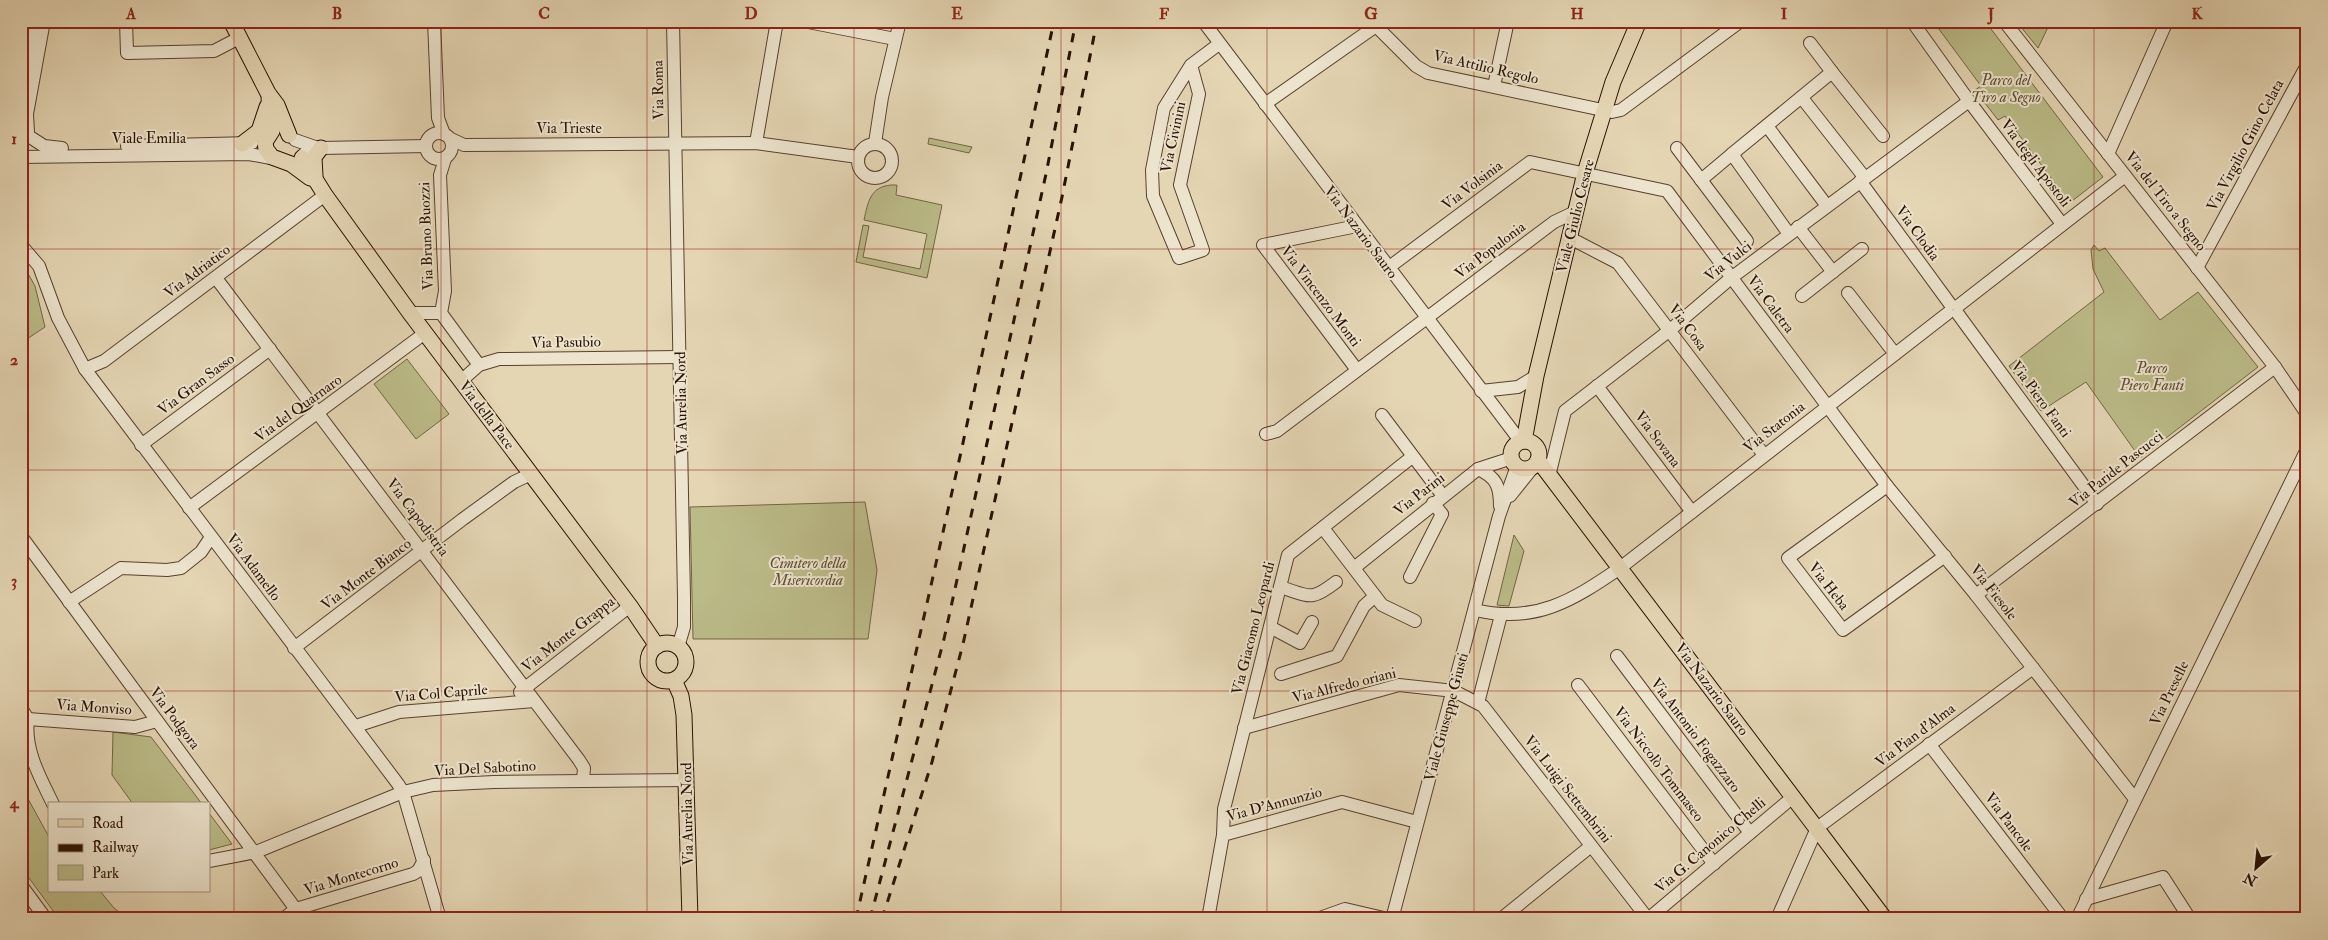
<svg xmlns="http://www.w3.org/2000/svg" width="2328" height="940" font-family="'IM FELL Double Pica',serif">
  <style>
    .green { fill: #bb8; stroke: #726644 }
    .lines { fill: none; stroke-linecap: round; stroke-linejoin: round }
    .minor-casing { stroke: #58412e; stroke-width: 14 }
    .major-casing { stroke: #291001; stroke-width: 17 }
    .minor { stroke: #ede4ce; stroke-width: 12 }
    .major { stroke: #e4d5b3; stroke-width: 15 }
    .rail { stroke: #291001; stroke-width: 3; stroke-dasharray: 9 9; stroke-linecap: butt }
    .grid { fill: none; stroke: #8f2418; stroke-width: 1; stroke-opacity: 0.55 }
    .labels { text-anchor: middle; stroke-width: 4; stroke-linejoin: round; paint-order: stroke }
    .street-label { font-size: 15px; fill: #291001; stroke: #ede4ce }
    .park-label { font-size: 15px; font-style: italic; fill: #5c4c30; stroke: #ede4ce }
    .neatline { fill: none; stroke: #8f2418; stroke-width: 2 }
    .grid-label { font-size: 16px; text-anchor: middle; font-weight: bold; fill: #8f2418 }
  </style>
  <rect width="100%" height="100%" fill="#e4d5b3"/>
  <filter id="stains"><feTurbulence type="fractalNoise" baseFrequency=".004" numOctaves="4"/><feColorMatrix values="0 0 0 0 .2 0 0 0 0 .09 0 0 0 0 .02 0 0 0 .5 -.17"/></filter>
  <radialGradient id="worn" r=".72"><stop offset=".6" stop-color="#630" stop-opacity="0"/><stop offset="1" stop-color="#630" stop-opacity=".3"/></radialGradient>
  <g class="green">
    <polygon points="1933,21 1985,21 2103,177 2063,208 2050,191 2057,186 2005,116 1998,120 1975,90 1981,86"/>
    <polygon points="2016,21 2051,21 2038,48"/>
    <polygon points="929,138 972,147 969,153 928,144"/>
    <path d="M891,185H897L896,195L942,205L927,278L856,262L863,225L869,226L863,257L920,269L927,234L864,220C868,202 870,187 891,185Z"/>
    <polygon points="2094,245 2099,251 2105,248 2160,320 2198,292 2258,367 2140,458 2086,382 2041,411 2009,366 2104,292 2093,269 2091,250"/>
    <polygon points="21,261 35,286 45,327 21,343"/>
    <polygon points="407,359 449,414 416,439 374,384"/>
    <polygon points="865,502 877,570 868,639 693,639 690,507"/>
    <polygon points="1514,535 1524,551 1509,606 1497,605"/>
    <polygon points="113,732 151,737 202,804 133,804 112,775"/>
    <polygon points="21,786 49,837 49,891 100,891 114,908 128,919 59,919 21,867"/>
    <polygon points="209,813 232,844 209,850"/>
  </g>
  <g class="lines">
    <defs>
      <g id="minor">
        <polyline points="126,21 127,53 214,51 239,38"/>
        <polyline points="434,21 438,118 444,134"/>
        <polyline points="673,21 684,598 684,627 678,647"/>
        <polyline points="803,21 895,39"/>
        <polyline points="1203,21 1521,442"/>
        <polyline points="2004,21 2275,367 2307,414"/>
        <polyline points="1914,24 1969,101 2062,224"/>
        <polyline points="1377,27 1416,66 1428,73 1612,112 1621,110 1741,21"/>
        <polyline points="1810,43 1832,72"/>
        <polyline points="1191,65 1199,94 1180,185 1203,250 1179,258 1153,196 1152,170 1164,108 1191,65 1219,44"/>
        <polyline points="21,82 33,21"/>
        <polyline points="1494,86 1508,21"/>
        <polyline points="1802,98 1865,178"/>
        <polyline points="1265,104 1383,21"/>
        <polyline points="1767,126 1827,206"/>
        <polyline points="28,132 27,114 44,21"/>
        <circle cx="439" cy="146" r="13"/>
        <polyline points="30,137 44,146 62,148"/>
        <polyline points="451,139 464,145 756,143 858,157"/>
        <polyline points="295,140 318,148"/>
        <polyline points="756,143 777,21"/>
        <polyline points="875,143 882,97 900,21"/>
        <circle cx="875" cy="161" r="17"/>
        <polyline points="127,146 252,143"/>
        <polyline points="1677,148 1747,241"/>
        <polyline points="2108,154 2167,21"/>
        <polyline points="302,156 307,152 321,148 426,146"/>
        <polyline points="21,157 249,154 276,159"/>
        <polyline points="445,159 440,175 445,291 441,313 479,365"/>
        <polyline points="1701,180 1732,154"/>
        <polyline points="1860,181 1950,304"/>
        <polyline points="1357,226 1263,245 1357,370"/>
        <polyline points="1798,227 1833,272"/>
        <polyline points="1789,234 1732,154 1832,72 1883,136"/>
        <polyline points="1568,237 1618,263 1764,455"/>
        <polyline points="21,245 39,266 58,318 85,369 398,784 403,792 440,919"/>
        <polyline points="1388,268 1530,162 1667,191 1887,486 1976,595 2135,799"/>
        <polyline points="2197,268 2307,65"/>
        <polyline points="216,278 579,760 584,768 583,780"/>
        <polyline points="1848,293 1895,354"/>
        <polyline points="1802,296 1862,249"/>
        <polyline points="1958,306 2125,176"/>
        <polyline points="410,313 441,313"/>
        <polyline points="1958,314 2097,504"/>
        <polyline points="85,369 104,361 325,195"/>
        <polyline points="461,381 479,365 499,359 679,357"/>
        <polyline points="1597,386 1692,512"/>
        <polyline points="1481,391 1518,387 1536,376"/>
        <polyline points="1382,415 1443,496"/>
        <polyline points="1266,434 1277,431 1554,222 1575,212"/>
        <polyline points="141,445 270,349"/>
        <path d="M1478,469C1496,477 1500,486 1500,506"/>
        <polyline points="1549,476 1565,411 1670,330 1731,278 1969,101"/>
        <polyline points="1887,486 1788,558 1843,630 1945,556"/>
        <polyline points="1510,496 1534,466"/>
        <polyline points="189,508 425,333"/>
        <polyline points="1323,528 1382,605 1415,621"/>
        <polyline points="21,536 303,919"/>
        <polyline points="1354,568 1478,469 1512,458"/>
        <polyline points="1410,577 1442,514 1433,503"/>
        <path d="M1280,587C1310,596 1310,602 1336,582"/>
        <polyline points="1976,595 2275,367"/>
        <polyline points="69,602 121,568 167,570 181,568 201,552 211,537"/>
        <path d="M1475,610C1535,624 1572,601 1620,568L1948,313"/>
        <polyline points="1270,627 1300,643 1312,622"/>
        <polyline points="294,648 463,519 514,482 531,474"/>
        <polyline points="1617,656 1750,833"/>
        <polyline points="1281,674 1337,656 1364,606 1375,596"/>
        <polyline points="1578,685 1714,864"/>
        <polyline points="520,692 630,606"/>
        <polyline points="1478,703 1501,615"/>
        <polyline points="21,708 28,719"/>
        <polyline points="28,719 135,727 157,721"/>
        <path d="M28,719C24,750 40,777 53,804"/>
        <polyline points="356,726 399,712 534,701"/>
        <polyline points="1244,728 1399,685 1454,691 1483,706 1648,919"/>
        <polyline points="1929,744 2063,919"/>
        <polyline points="1223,835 1224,809 1288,555 1412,457"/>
        <polyline points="209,861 256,852 403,792 433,785 494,782 687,780"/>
        <polyline points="21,885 46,919"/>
        <polyline points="2086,899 2163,877 2190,919"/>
        <polyline points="283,919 296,909 413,874 418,871 424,860"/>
        <polyline points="1208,919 1223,835 1342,802 1417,822"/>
        <polyline points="1317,919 1345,909 1388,919"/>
        <polyline points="1392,919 1499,516 1517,466"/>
        <polyline points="1501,919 1591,846"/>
        <polyline points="1648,919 1793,797"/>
        <polyline points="1777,919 1817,828 2033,668"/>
        <polyline points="2077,919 2307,449"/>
      </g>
      <g id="major">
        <polyline points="231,21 268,93 277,105 289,135"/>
        <polyline points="269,99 273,125 272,131 265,142 266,149 272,157 291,164 310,178"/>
        <polyline points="242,144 259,131 267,107"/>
        <polyline points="302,158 325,195 410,313 630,606 657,646"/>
        <polyline points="315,176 314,157 321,148"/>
        <polyline points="1524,441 1536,376 1585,173 1613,82 1639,21"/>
        <circle cx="1525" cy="455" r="14"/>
        <polyline points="1538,460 1885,919"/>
        <circle cx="667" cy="662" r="19"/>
        <polyline points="674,680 681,696 684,715 690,919"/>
      </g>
    </defs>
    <use href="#minor" class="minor-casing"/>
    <use href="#major" class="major-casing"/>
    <use href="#minor" class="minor"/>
    <use href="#major" class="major"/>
    <g class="rail">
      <polyline points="856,919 961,452 1054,21"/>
      <polyline points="870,919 944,639 1046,174 1076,21"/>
      <polyline points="882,919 932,762 963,644 1062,197 1097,21"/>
    </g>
  </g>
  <path class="grid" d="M234,21V919M441,21V919M647,21V919M854,21V919M1061,21V919M1267,21V919M1474,21V919M1681,21V919M1887,21V919M2094,21V919M21,249H2307M21,470H2307M21,691H2307"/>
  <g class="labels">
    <g class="street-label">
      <text transform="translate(1486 67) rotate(13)" y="5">Via Attilio Regolo</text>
      <text transform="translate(658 90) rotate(-91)" y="5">Via Roma</text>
      <text x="569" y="133">Via Trieste</text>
      <text transform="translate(1173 137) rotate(-78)" y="5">Via Civinini</text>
      <text x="149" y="143">Viale Emilia</text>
      <text transform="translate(2245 145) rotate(-62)" y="5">Via Virgilio Gino Celata</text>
      <text transform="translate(2036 163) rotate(53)" y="5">Via degli Apostoli</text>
      <text transform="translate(1472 185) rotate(-37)" y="5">Via Volsinia</text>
      <text transform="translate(2166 201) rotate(52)" y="5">Via del Tiro a Segno</text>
      <text transform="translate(1575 216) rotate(-76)" y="5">Viale Giulio Cesare</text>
      <text transform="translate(1361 232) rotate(53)" y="5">Via Nazario Sauro</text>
      <text transform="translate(1918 233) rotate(54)" y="5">Via Clodia</text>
      <text transform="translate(426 236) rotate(-92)" y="5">Via Bruno Buozzi</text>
      <text transform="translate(1490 250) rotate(-37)" y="5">Via Populonia</text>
      <text transform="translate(1728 261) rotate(-38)" y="5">Via Vulci</text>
      <text transform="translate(197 271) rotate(-37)" y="5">Via Adriatico</text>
      <text transform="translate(1321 296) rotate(53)" y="5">Via Vincenzo Monti</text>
      <text transform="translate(1771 304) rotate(53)" y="5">Via Caletra</text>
      <text transform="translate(1688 327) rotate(53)" y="5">Via Cosa</text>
      <text transform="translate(566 342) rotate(-1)" y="5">Via Pasubio</text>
      <text transform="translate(196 384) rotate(-37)" y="5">Via Gran Sasso</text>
      <text transform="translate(2041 399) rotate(54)" y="5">Via Piero Fanti</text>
      <text transform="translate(681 403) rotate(-91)" y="5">Via Aurelia Nord</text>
      <text transform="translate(298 408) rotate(-36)" y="5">Via del Quarnaro</text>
      <text transform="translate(487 415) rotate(53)" y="5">Via della Pace</text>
      <text transform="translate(1774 427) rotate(-38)" y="5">Via Statonia</text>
      <text transform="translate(1658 439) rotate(53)" y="5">Via Sovana</text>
      <text transform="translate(2116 469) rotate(-38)" y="5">Via Paride Pascucci</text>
      <text transform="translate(1419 494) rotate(-38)" y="5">Via Parini</text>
      <text transform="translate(418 517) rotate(53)" y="5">Via Capodistria</text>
      <text transform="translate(254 567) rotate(53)" y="5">Via Adamello</text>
      <text transform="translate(366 574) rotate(-37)" y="5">Via Monte Bianco</text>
      <text transform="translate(1829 586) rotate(52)" y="5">Via Heba</text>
      <text transform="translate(1994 592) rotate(52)" y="5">Via Fiesole</text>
      <text transform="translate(1253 628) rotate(-76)" y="5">Via Giacomo Leopardi</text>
      <text transform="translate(568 634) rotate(-38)" y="5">Via Monte Grappa</text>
      <text transform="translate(1344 685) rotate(-14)" y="5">Via Alfredo oriani</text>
      <text transform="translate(1712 689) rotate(53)" y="5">Via Nazario Sauro</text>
      <text transform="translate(441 693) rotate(-5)" y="5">Via Col Caprile</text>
      <text transform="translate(2169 693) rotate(-64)" y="5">Via Preselle</text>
      <text transform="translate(94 707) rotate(4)" y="5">Via Monviso</text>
      <text transform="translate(1446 717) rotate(-75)" y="5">Viale Giuseppe Giusti</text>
      <text transform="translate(175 718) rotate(53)" y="5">Via Podgora</text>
      <text transform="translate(1696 735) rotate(53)" y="5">Via Antonio Fogazzaro</text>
      <text transform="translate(1915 735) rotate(-37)" y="5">Via Pian d'Alma</text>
      <text transform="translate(1659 764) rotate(53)" y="5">Via Niccolò Tommaseo</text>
      <text transform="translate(485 768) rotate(-3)" y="5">Via Del Sabotino</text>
      <text transform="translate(1568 789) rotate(52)" y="5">Via Luigi Settembrini</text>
      <text transform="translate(1274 804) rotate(-15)" y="5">Via D'Annunzio</text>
      <text transform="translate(687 814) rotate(-91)" y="5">Via Aurelia Nord</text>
      <text transform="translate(2009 822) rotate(53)" y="5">Via Pancole</text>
      <text transform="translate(1710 845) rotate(-40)" y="5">Via G. Canonico Chelli</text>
      <text transform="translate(351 876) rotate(-17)" y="5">Via Montecorno</text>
    </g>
    <g class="park-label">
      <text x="2006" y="85">Parco del<tspan x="2006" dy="17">Tiro a Segno</tspan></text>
      <text x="2152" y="373">Parco<tspan x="2152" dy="17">Piero Fanti</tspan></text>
      <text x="808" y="568">Cimitero della<tspan x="808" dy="17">Misericordia</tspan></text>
    </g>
  </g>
  <rect width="2328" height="940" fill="none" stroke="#e4d5b3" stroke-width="55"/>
  <rect x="48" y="802" width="162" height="90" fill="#ede4ce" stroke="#9f8f7c"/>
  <rect x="58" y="819" width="25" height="8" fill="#e4d5b3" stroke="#9f8f7c"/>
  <text x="92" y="828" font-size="15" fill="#291001">Road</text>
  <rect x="58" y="844" width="25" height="8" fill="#291001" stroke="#9f8f7c"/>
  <text x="92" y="852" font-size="15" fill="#291001">Railway</text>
  <rect x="58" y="865" width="25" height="15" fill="#bbbb88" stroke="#9f8f7c"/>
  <text x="92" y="878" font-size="15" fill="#291001">Park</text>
  <g transform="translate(2256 868) rotate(207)" stroke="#ede4ce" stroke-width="4" paint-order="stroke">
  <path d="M0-4L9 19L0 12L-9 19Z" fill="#291001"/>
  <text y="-8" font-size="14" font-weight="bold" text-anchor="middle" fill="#291001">N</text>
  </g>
  <rect x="28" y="28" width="2272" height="884" class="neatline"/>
  <g class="grid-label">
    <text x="131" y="19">A</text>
    <text x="337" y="19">B</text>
    <text x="544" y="19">C</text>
    <text x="751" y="19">D</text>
    <text x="957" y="19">E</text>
    <text x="1164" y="19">F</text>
    <text x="1371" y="19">G</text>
    <text x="1577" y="19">H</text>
    <text x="1784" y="19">I</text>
    <text x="1991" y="19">J</text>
    <text x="2197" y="19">K</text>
    <text x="14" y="144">1</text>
    <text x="14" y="365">2</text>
    <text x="14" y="586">3</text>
    <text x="14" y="808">4</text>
  </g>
  <rect width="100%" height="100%" filter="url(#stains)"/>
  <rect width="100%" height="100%" fill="url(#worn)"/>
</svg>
